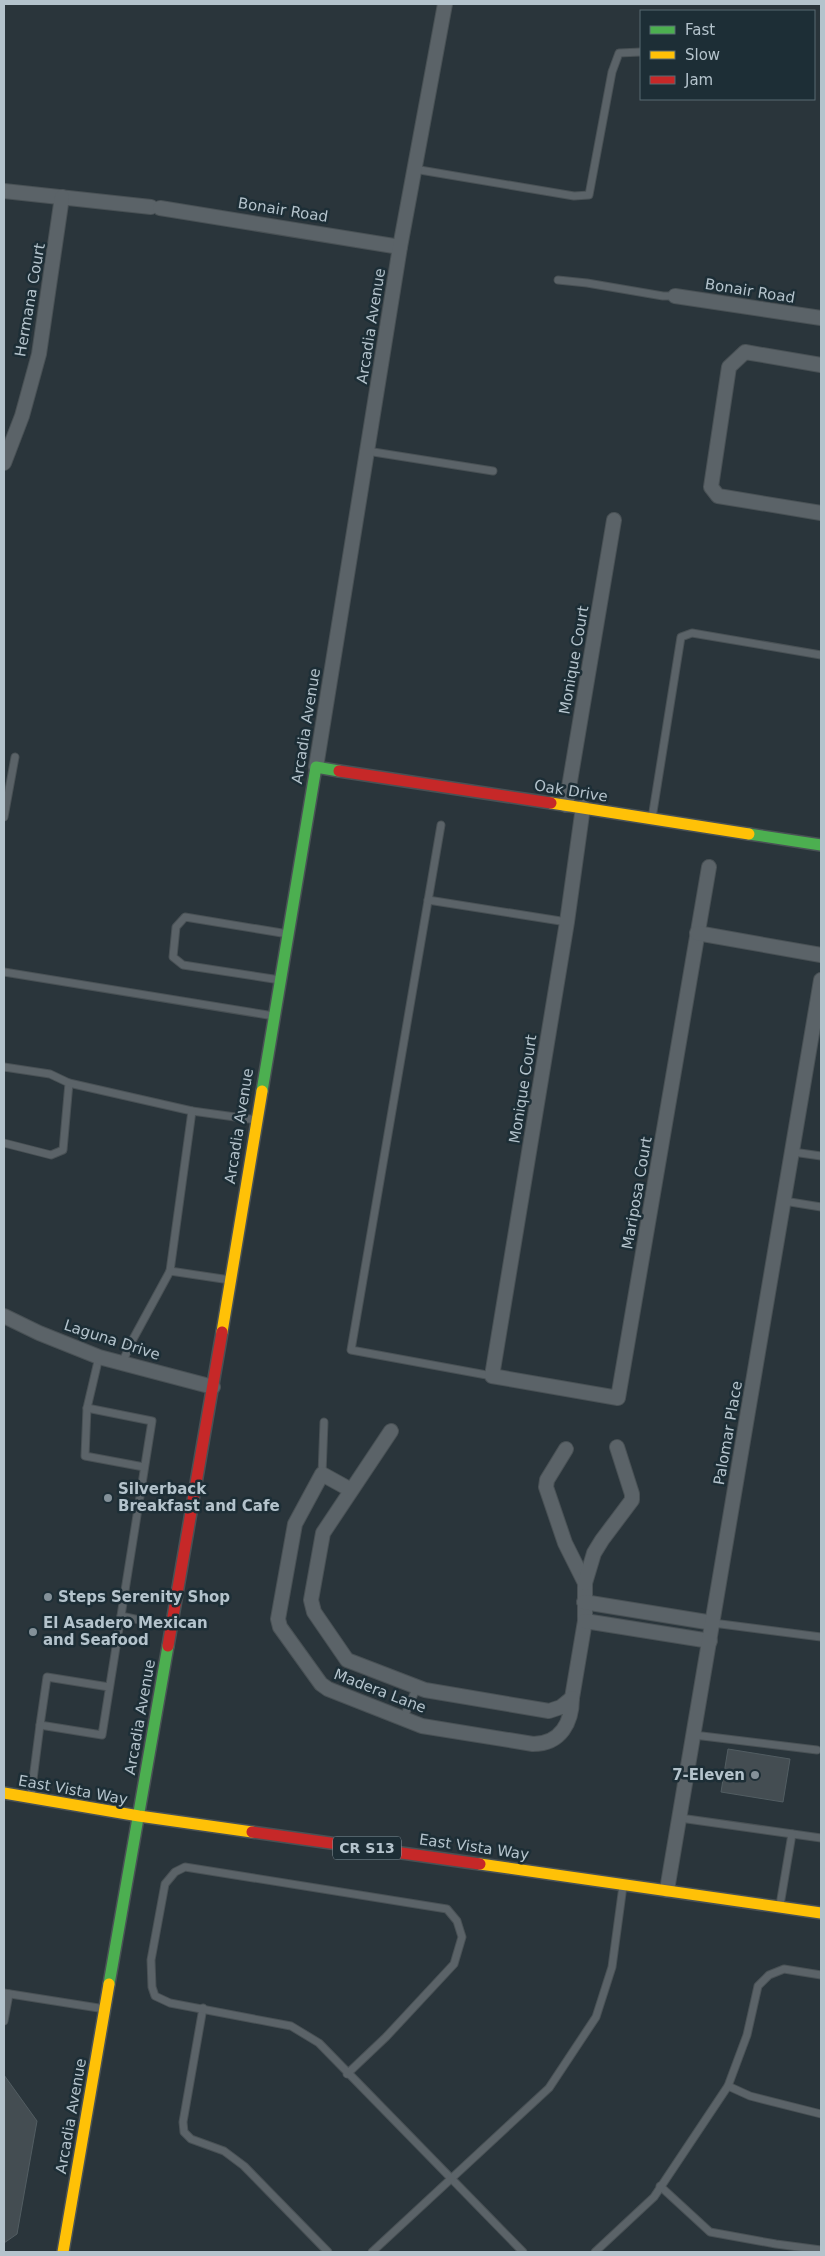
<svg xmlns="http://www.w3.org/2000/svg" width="825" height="2256" font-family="'DejaVu Sans',sans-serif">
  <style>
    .building { fill: #444d52; stroke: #525d62 }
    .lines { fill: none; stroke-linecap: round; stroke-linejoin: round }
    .lane-casing { stroke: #495155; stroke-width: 9 }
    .street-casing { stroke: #495155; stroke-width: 16 }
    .fast-casing { stroke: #495155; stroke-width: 14 }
    .slow-casing { stroke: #495155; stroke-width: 14 }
    .jam-casing { stroke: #495155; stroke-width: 14 }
    .lane { stroke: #5b6368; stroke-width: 7 }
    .street { stroke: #5b6368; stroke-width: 14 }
    .fast { stroke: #4caf50; stroke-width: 11 }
    .slow { stroke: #ffc107; stroke-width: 11 }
    .jam { stroke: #c62828; stroke-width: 11 }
    .poi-dot { fill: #849199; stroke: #1d2e36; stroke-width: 2 }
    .labels { text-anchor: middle; stroke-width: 5; stroke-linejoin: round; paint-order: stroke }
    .shield { fill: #1d2e36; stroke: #87969f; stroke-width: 1 }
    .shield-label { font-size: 14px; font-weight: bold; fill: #b4c3cc }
    .street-label { font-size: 15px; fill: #b4c3cc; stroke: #1d2e36 }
    .poi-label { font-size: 15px; font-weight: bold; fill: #b4c3cc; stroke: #1d2e36; text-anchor: start }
  </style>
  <rect width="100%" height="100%" fill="#2a353b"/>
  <g class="building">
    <polygon points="728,1749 790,1759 783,1802 721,1792"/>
    <polygon points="4,2075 37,2121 17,2234 4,2243"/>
  </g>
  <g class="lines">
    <defs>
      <g id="lane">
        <polyline points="414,169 574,196 589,195 612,72 619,53 641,52"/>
        <polyline points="558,280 587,283 663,296 675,296"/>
        <polyline points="367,451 493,471"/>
        <polyline points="4,817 15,757"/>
        <polyline points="652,818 681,637 692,633 821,655"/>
        <polyline points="441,825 351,1350 492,1376"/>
        <polyline points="428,900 567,922"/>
        <polyline points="4,972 274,1016"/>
        <polyline points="280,980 183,965 173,957 176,927 185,917 288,934"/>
        <polyline points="4,1067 50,1074 69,1083 63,1150 51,1155 4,1143"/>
        <polyline points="69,1083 192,1111 257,1120"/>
        <polyline points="793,1152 821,1156"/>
        <polyline points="784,1201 821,1207"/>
        <polyline points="170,1271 192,1111"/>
        <polyline points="99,1357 87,1408 152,1421 102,1735 40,1725 47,1677 109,1687"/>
        <polyline points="122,1363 132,1341 170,1271 230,1280"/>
        <polyline points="87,1408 85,1456 144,1467"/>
        <polyline points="322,1474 324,1422"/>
        <polyline points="121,1616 171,1627"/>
        <polyline points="713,1623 821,1637"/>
        <polyline points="403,1719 417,1687"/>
        <polyline points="694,1735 817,1750"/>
        <polyline points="31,1795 40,1725"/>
        <polyline points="680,1818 821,1838"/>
        <polyline points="780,1905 792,1834"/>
        <polyline points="4,1993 105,2009"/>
        <polyline points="203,2008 183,2122 184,2132 191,2139 224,2151 244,2166 328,2252"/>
        <polyline points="4,2021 9,1994"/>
        <polyline points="347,2074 386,2037 454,1964 462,1937 457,1921 447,1909 185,1867 175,1872 165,1884 151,1960 152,1987 155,1996 170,2003 291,2026 319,2043 523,2252"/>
        <polyline points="728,2086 750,2096 821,2114"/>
        <polyline points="660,2186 710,2232 776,2244 821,2250"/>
        <polyline points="372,2252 549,2088 596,2017 612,1967 623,1886"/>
        <polyline points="595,2252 654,2197 728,2086 747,2035 758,1986 769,1975 784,1969 821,1975"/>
      </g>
      <g id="street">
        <polyline points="4,191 151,207"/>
        <polyline points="160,208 400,247"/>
        <polyline points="675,296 821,318"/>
        <polyline points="821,365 745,352 729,367 711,487 718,496 821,513"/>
        <polyline points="4,463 22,416 39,354 62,197"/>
        <polyline points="316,767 400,247 445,4"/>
        <polyline points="566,805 614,520"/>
        <polyline points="583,807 567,922 492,1376 618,1398 709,867"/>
        <polyline points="697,933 821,955"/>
        <polyline points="4,1316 39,1333 99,1357 213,1387"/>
        <polyline points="566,1449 547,1480 546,1487 565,1543 585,1583 585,1621 572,1698"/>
        <path d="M351,1490L322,1474L295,1524L278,1619L280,1627L321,1684L328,1689L422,1726L533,1744C561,1744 572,1722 572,1698L561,1707L549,1711L425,1690L347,1660L314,1612L311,1600L323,1533L391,1431"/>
        <polyline points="585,1583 594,1553 602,1540 632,1500 632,1494 617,1447"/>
        <polyline points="584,1602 713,1623"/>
        <polyline points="585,1621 710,1641"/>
        <polyline points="667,1890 821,980"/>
      </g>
      <g id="fast">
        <polyline points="749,834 821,845"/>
        <polyline points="262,1091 316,767 339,771"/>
        <polyline points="109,1984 168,1646"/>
      </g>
      <g id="slow">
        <polyline points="551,803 749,834"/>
        <polyline points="222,1332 262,1091"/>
        <polyline points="4,1793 139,1816 252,1832"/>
        <polyline points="480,1864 821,1913"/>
        <polyline points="63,2252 109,1984"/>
      </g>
      <g id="jam">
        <polyline points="339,771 551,803"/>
        <polyline points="168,1646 222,1332"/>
        <polyline points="252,1832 480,1864"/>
      </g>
    </defs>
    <use href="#lane" class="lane-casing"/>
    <use href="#street" class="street-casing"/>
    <use href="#fast" class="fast-casing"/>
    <use href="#slow" class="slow-casing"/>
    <use href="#jam" class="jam-casing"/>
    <use href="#lane" class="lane"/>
    <use href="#street" class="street"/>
    <use href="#fast" class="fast"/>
    <use href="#slow" class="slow"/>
    <use href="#jam" class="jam"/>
  </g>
  <g class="poi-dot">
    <circle cx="108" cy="1498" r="5"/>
    <circle cx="48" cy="1597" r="5"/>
    <circle cx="33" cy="1632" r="5"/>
    <circle cx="755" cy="1775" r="5"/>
  </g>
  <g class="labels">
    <rect class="shield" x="333" y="1836.5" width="68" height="23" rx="4"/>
    <g class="shield-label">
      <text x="367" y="1853">CR S13</text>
    </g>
    <g class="street-label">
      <text transform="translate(283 210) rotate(9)" y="5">Bonair Road</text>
      <text transform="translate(750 291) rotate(9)" y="5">Bonair Road</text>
      <text transform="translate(30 300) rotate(-80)" y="5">Hermana Court</text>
      <text transform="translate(371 326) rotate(-81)" y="5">Arcadia Avenue</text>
      <text transform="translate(574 660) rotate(-80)" y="5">Monique Court</text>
      <text transform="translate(306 726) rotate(-81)" y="5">Arcadia Avenue</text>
      <text transform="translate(571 791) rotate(9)" y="5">Oak Drive</text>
      <text transform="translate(523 1089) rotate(-81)" y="5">Monique Court</text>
      <text transform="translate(239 1126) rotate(-81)" y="5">Arcadia Avenue</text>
      <text transform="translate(637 1193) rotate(-80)" y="5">Mariposa Court</text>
      <text transform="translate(112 1340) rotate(18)" y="5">Laguna Drive</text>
      <text transform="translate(728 1433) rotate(-80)" y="5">Palomar Place</text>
      <text transform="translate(380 1691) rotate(21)" y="5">Madera Lane</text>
      <text transform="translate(140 1717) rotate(-80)" y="5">Arcadia Avenue</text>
      <text transform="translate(73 1790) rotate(10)" y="5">East Vista Way</text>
      <text transform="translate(474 1847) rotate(8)" y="5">East Vista Way</text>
      <text transform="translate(71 2116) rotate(-80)" y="5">Arcadia Avenue</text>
    </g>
    <g class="poi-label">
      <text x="118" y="1494">Silverback<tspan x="118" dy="17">Breakfast and Cafe</tspan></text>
      <text x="58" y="1602">Steps Serenity Shop</text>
      <text x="43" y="1628">El Asadero Mexican<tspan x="43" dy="17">and Seafood</tspan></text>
      <text x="745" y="1780" text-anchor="end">7-Eleven</text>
    </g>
  </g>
  <rect width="825" height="2256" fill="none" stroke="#b4c3cc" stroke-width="10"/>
  <rect x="640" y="10" width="175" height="90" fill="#1d2e36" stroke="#596a72"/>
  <rect x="650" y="26" width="25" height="8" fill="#4caf50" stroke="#596a72"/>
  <text x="685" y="35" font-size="15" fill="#b4c3cc">Fast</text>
  <rect x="650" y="51" width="25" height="8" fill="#ffc107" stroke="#596a72"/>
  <text x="685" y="60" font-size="15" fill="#b4c3cc">Slow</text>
  <rect x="650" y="76" width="25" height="8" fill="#c62828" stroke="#596a72"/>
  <text x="685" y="85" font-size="15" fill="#b4c3cc">Jam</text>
</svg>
